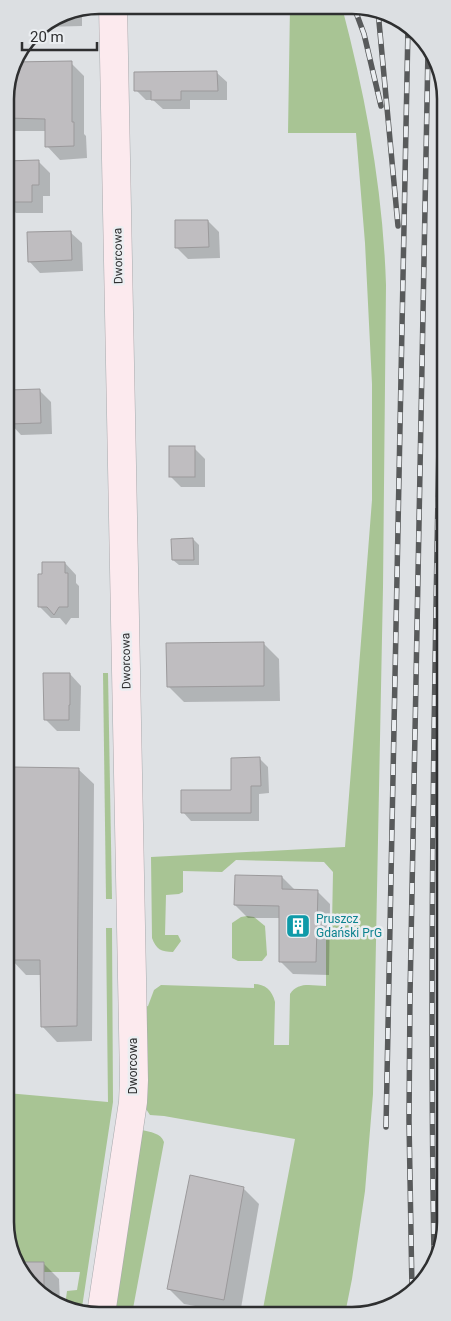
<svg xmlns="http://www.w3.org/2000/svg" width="451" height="1321" font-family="Roboto,sans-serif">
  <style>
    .green { fill: #a8c494 }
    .shadow { fill: #0003 }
    .building { fill: #bfbdc0; stroke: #9b999b }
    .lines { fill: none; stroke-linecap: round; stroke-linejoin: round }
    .secondary-casing { stroke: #a8aaad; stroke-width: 29 }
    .secondary { stroke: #fceaee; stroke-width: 28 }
    .rail-casing { stroke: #585a5b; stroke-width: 5.5 }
    .rail { stroke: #ebeef1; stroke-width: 4; stroke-dasharray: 11; stroke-linecap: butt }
    .labels { text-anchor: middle; stroke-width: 5; stroke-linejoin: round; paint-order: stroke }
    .street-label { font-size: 12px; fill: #2e2f30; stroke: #ebeef1 }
    .culture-label { font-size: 12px; fill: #0d838f; stroke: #ebeef1; text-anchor: start }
    .rim { fill: none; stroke: #2e2f30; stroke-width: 2.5 }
  </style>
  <rect width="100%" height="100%" fill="#dee1e4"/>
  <g class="green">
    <path d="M290,6L342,7C366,98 383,190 386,285L383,587L373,1094L365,1191L352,1279L345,1314H262L295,1139L164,1116L150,1115L144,1106L145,1007L148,1006L154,990L161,985L254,988V984C265,984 272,990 275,1002L274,1045H289L290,994C298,981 313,986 326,986V930L332,925L333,872L324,862L236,860L222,872L183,871V892L179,894L166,895L165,935H178L181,941L173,952C161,952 156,949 152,938L151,857L345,847L372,500V384L365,243L356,133H288Z"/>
    <polygon points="103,673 108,673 112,899 106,899"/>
    <polygon points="247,916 254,917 265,926 267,955 262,961 238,961 232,958 232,923 241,917"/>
    <polygon points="106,928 112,928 113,1102 81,1314 80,1314 65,1306 67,1291 77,1290 80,1272 44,1272 44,1262 18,1262 7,1241 7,1093 108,1102"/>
    <path d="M142,1130C150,1132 161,1133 164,1142L132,1314H113Z"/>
  </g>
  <g class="shadow">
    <polygon points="82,11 82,26 42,27"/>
    <polygon points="25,44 24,64 71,63 84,76 84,134 86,136 87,158 60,160 47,146 46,131 5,131 5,92 15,57"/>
    <polygon points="217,73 227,82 227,100 190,100 190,109 163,109 153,100 146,100 136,90"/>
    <polygon points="38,161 50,173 50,196 43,196 43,213 16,213 5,202 5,162"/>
    <polygon points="208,221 219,232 220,258 188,259 176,247"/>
    <polygon points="70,232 82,243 83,271 40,273 29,261"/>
    <polygon points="40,391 51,402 52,434 21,435 10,423"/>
    <polygon points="194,448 205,459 205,487 181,487 170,476"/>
    <polygon points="193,539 199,545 199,565 179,565 173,560"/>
    <polygon points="65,563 76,575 76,583 79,586 79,618 71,618 66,625 60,618 51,618 40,607 43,575"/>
    <polygon points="263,643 279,659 280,701 184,702 168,686"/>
    <polygon points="70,674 81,686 80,731 57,731 46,720"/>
    <polygon points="260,759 268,767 269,793 259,794 259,821 191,821 183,812 232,791"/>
    <polygon points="78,769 94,784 92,1041 57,1042 42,1026 41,975 26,975 11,959"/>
    <polygon points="282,877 295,890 317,891 330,904 329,975 293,974 280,961 281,918 248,918 235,905"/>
    <polygon points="243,1188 259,1204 240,1314 184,1304 168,1288"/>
    <polygon points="43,1263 59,1279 60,1303 32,1288 19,1264"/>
  </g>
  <g class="building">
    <polygon points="72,61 72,122 74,122 74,146 45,147 45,119 5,118 5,92 13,62"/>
    <polygon points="217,71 218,91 181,91 181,100 151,100 151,91 134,91 134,72"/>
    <polygon points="39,160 39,185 32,185 32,202 5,202 5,161"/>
    <polygon points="175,220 208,220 209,247 175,248"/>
    <polygon points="71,231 72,260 28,262 27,232"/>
    <polygon points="40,389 41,423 9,424 8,390"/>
    <rect x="169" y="446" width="26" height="31"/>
    <polygon points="193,538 194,560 172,560 171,539"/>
    <polygon points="42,562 65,562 65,573 68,573 68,607 59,607 54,615 47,607 38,607 38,574 42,574"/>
    <polygon points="264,642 264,686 167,687 166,643"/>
    <polygon points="43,673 70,673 70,705 69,705 69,720 44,720"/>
    <polygon points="260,757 261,786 251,786 251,813 181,813 181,790 231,790 231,758"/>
    <polygon points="11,767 79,768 77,1026 41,1027 40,960 10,960"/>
    <polygon points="235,875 282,876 282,889 318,890 316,962 279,962 279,906 234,905"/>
    <polygon points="190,1175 244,1187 224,1300 167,1289"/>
    <polygon points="18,1262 44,1262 44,1295 32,1288"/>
  </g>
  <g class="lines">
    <defs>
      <polyline id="secondary" points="101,1314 133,1102 134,1080 113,5"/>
    </defs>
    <use href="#secondary" class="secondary-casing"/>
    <use href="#secondary" class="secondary"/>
    <defs>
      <g id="rail">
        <polyline points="354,7 364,34 381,106"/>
        <polyline points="378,11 398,226"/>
        <polyline points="386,1127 408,27"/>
        <path d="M434,1256C428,902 437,549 444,195"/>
        <polyline points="412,1290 409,1121 410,996 428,50"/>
      </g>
    </defs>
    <use href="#rail" class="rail-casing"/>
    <use href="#rail" class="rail"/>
  </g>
  <defs>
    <symbol id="building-square" viewBox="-11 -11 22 22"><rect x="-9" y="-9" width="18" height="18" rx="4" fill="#0f9aa8" stroke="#ebeef1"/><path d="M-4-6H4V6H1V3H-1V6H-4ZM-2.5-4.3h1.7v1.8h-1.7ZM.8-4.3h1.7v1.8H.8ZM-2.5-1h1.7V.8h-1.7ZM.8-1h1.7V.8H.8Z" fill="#fff"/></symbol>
  </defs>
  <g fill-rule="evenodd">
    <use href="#building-square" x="284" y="912" width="28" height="28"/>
  </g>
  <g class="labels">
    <g class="street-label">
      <text transform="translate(118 256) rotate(-91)" y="4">Dworcowa</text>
      <text transform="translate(126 661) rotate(-91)" y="4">Dworcowa</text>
      <text transform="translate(133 1066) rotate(-90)" y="4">Dworcowa</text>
    </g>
    <g class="culture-label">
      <text x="316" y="923">Pruszcz<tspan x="316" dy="14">Gdański PrG</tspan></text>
    </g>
  </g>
  <path d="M0 0H451V1321H0ZM99 14H352A85 85 0 0 1 437 99V1222A85 85 0 0 1 352 1307H99A85 85 0 0 1 14 1222V99A85 85 0 0 1 99 14Z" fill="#dcdfe2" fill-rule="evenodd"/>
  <path class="rim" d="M99 14H352A85 85 0 0 1 437 99V1222A85 85 0 0 1 352 1307H99A85 85 0 0 1 14 1222V99A85 85 0 0 1 99 14Z"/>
  <path d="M22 42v8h75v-8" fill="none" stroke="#2e2f30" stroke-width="2.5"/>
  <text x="30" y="42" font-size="15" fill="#2e2f30" stroke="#ebeef1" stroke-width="4" paint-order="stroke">20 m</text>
</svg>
